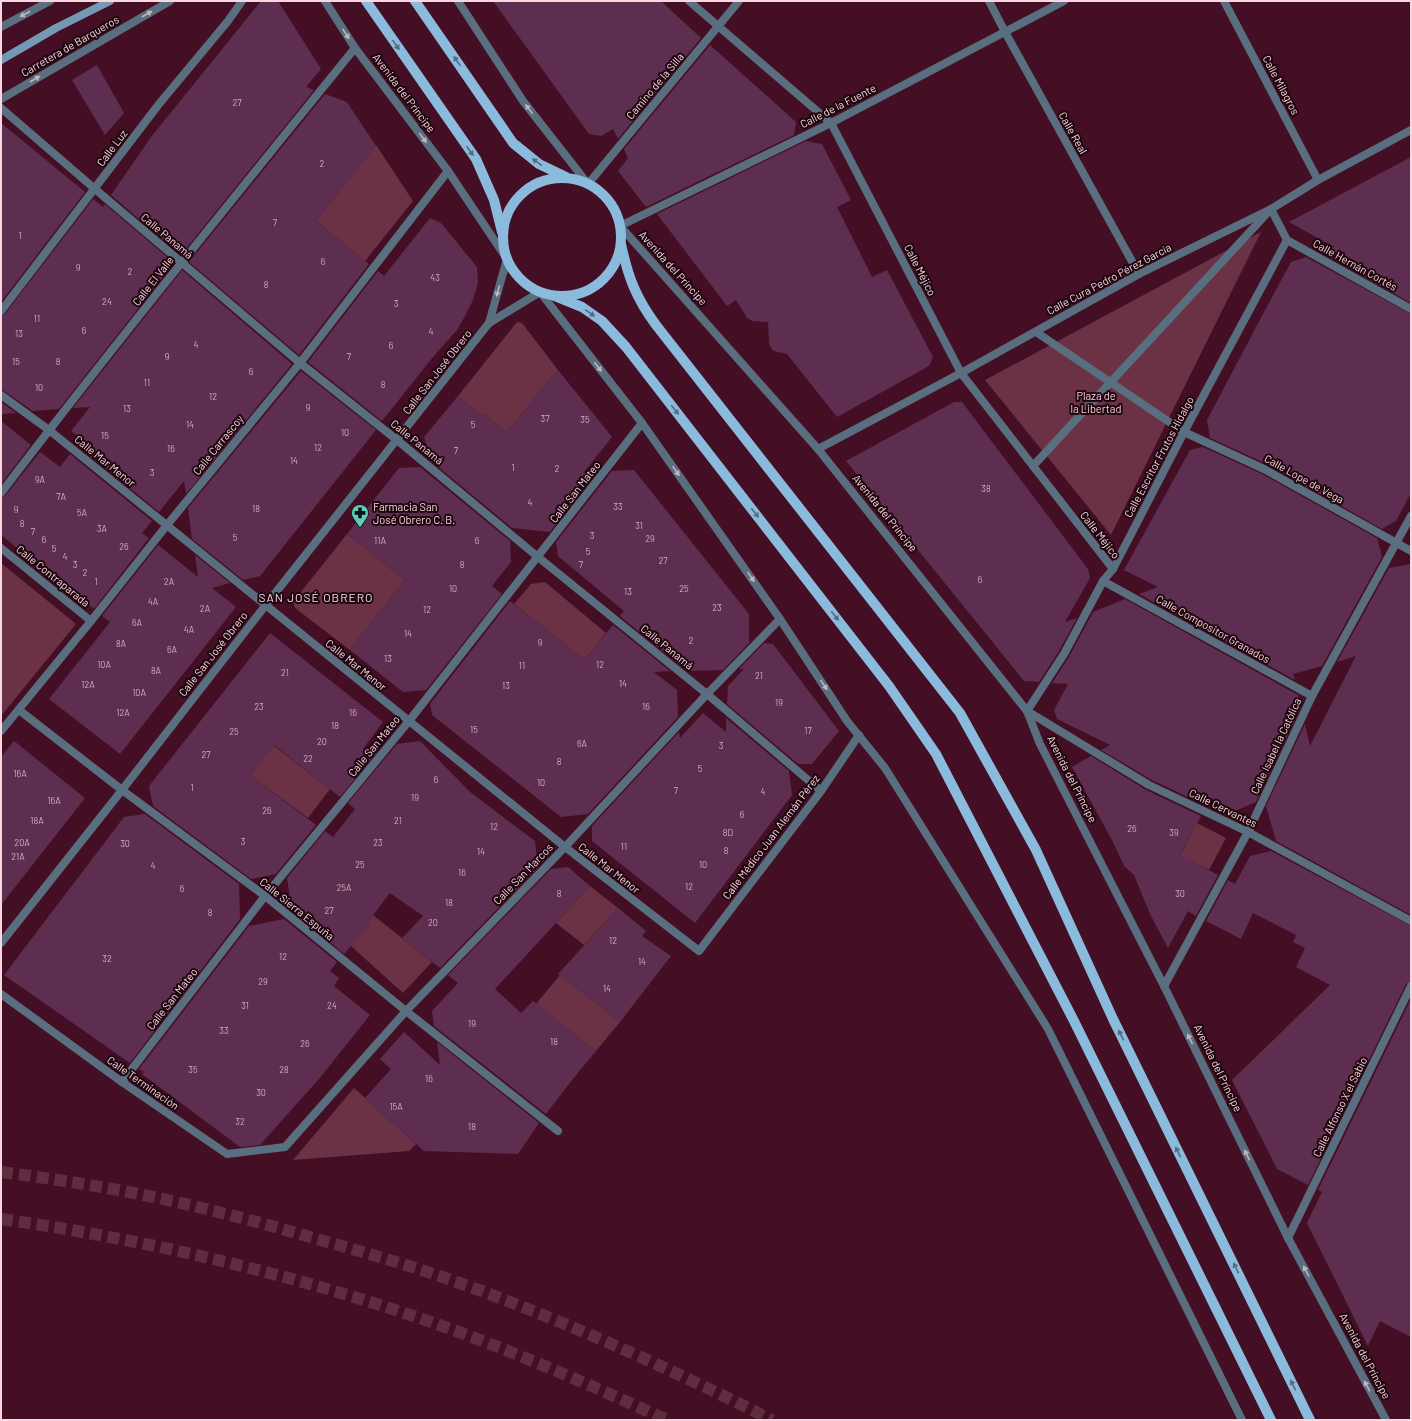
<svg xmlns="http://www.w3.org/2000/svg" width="1412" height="1421" font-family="Barlow,sans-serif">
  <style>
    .green { fill: #6b3145 }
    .building { fill: #5e2e50 }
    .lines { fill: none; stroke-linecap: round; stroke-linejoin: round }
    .highway-tunnel { stroke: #5f2d40; stroke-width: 12; stroke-dasharray: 12 6; stroke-linecap: butt }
    .street { stroke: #596f80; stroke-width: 8 }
    .secondary { stroke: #7499b4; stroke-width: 8 }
    .primary { stroke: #8abadc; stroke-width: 10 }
    .oneway { fill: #c2b3be }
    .oneway2 { fill: #59697f }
    .labels { text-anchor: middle; stroke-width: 4; stroke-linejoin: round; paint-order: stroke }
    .number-label { font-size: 9px; fill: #d3adbc }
    .street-label { font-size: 11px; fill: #fad7e0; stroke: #1d060e }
    .park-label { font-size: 11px; fill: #fccad8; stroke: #1d060e }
    .poi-label { font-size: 11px; fill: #fad7e0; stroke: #1d060e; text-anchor: start }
    .neighbourhood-label { font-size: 12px; letter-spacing: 1px; fill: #fad7e0; stroke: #1d060e }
  </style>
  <rect width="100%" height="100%" fill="#440f24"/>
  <g class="green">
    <polygon points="376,145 413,201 365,261 316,221"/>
    <polygon points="1261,232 1111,535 985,380"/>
    <polygon points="517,322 522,323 558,370 507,432 483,413 481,415 458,396"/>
    <polygon points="347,534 405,580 350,650 295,608 293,602"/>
    <polygon points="1,563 76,624 1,716"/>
    <polygon points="545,582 606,633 584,660 514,604 531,584"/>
    <polygon points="273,745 330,789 308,818 250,775"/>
    <polygon points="1197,823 1226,838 1209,870 1183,857 1152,917 1150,913"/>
    <polygon points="590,886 618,908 584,945 556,923"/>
    <polygon points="373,915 432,962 403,993 351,946"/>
    <polygon points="560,975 620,1022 596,1051 536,1004"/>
    <polygon points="354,1088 416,1144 409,1151 293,1160"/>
  </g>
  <g class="building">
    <polygon points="261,1 278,1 321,69 306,87 314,90 181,255 111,195 151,137"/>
    <polygon points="493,1 661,1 701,38 618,139 613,129 601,136 589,134"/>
    <polygon points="710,45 796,122 794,135 646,207 618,171 628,158 624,149"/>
    <polygon points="97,65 124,113 105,135 72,80"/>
    <polygon points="325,94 347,102 376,146 316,221 369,264 299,355 189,262"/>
    <polygon points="1,123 85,192 1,302"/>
    <polygon points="806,141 822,144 851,200 837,207 872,277 887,270 933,357 929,366 837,417 787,354 774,351 771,348 769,343 768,322 752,321 747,318 736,300 727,306 657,214"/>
    <polygon points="1411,157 1411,303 1320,252 1334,247 1289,222"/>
    <polygon points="93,199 103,207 105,204 174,263 59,409 33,411 4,391 1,390 1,316 5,314"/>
    <polygon points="430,218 441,223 477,267 478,283 473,300 465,316 457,330 433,357 382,421 308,362 378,271 384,276"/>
    <polygon points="1306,257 1411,314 1411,493 1396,521 1382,529 1267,464 1210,438 1207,420 1264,312 1291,262"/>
    <polygon points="182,270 292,364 186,494 184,481 159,512 77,445 82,439 71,431 90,407 73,408"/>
    <polygon points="558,370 612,437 584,472 597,471 550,532 512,528 431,461 424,437 458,396 481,415 483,413 507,432"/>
    <polygon points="301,371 376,430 260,576 243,580 192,539 188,508"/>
    <polygon points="1,402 16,413 1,414"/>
    <polygon points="954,402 962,402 1088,569 1090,578 1065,622 1077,618 1059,651 1039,682 1024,681 846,461"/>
    <polygon points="1,421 31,445 1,484"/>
    <polygon points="1203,447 1262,474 1377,538 1382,557 1322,666 1293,674 1295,680 1139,594 1158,587 1124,570 1190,450"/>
    <polygon points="40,452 60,467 70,454 152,521 142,533 149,538 94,609 1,535 1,498 5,496"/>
    <polygon points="420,467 510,541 511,562 492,586 502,594 426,690 403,692 350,650 405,580 347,534 399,468"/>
    <polygon points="634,470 749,614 749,641 750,642 723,670 687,671 620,616 624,611 558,556 556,542 612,471"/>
    <polygon points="158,545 198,577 195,555 230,583 212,588 236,607 120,754 49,699 110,622 102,616"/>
    <polygon points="1411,564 1411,915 1276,841 1266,806 1305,724 1310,746 1356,656 1337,662 1389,568"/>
    <polygon points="1125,599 1298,695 1301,707 1256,802 1235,811 1211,798 1207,806 1152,780 1101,750 1110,745 1057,719 1054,710 1068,684 1052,683 1069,657 1093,612"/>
    <polygon points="510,601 584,660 613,625 670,671 654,672 677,690 678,717 588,814 561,817 432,715 430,704"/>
    <polygon points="270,633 383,722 363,749 381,747 340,797 274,745 250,775 316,825 276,874 251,879 153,806 149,786"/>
    <polygon points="764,643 773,644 839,731 812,764 798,764 727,704 728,686 744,669 739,669"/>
    <polygon points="703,713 726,732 726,718 789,771 792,795 695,923 592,841 592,826 679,732 680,738"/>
    <polygon points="14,741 85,798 1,905 1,757"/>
    <polygon points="420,741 470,792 535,841 538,867 440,968 402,938 423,916 390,893 367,923 369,925 344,954 292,911 287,878 325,831 333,837 355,809 348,803 397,744"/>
    <polygon points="1091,756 1146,790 1201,816 1180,855 1218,875 1196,916 1188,911 1168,948 1150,914 1134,875 1124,866 1113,842 1072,767"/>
    <polygon points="145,814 239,884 240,919 130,1063 4,975 124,817"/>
    <polygon points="1271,851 1411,926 1411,981 1406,984 1308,1185 1277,1169 1232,1080 1330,985 1296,967 1305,948 1293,942 1296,935 1253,913 1241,939 1206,921 1228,880 1235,884 1250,856"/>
    <polygon points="568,867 590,886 495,989 521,1013 533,1001 596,1051 572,1080 546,1114 434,1026 432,1011 458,983 448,975 551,869"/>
    <polygon points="618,908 646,931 642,936 671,956 620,1022 558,974"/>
    <polygon points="284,919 337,962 330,971 339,978 334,986 370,1015 319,1079 260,1145 240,1147 142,1074 144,1072 139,1069 249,926"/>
    <polygon points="1411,999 1411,1337 1380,1321 1368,1346 1307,1223 1322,1192 1318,1190"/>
    <polygon points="404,1032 440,1065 437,1042 539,1123 518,1154 424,1151 365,1098 391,1069 380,1059"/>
  </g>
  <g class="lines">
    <g class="highway-tunnel">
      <path d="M1,1172C70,1181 139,1192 206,1209C243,1218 280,1228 317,1239C363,1252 409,1265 454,1281C563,1320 669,1368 772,1420"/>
      <path d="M1,1219C149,1240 296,1275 437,1324C515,1352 591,1385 667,1420"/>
    </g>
    <g class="street">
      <polyline points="325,1 355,48 448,171 507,259 489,323"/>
      <polyline points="458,1 523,101 588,184 739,1"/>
      <polyline points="689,1 831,123 961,373 1113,569"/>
      <polyline points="989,1 1005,32 1139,274"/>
      <polyline points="1064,1 831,123 620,226 818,449 1027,711 1040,744 1164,986 1288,1238 1386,1420"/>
      <polyline points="1224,1 1318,180"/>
      <polyline points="1,27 50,1"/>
      <polyline points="1,99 170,1"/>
      <polyline points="1,108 95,189 300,363 397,440 538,557 707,694 821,791"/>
      <polyline points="1287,240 1411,309"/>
      <polyline points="1,311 159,104 228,21 242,1"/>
      <polyline points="1036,332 1184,432 1264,469 1411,551"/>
      <polyline points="1,395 49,430 565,847 699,951 821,791 859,735"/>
      <polyline points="818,449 961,373 1139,274 1271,209 1318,180 1411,130"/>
      <polyline points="1033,466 1271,209 1287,240 1184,432 1113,569 1103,581 1064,654 1027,711 1149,785 1248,832 1411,921"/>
      <path d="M1,493C116,342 236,195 355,48"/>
      <polyline points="1,548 91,621"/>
      <polyline points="1103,581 1312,696"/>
      <polyline points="19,710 122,790 265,896 406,1011 558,1131"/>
      <polyline points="1,731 91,621 167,525 300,363 448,171"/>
      <polyline points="1,943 122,790 265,606 489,323 540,292 642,423 780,619 847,721 885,768 1048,1029 1242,1420"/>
      <polyline points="1164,986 1248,832 1312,696 1411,516"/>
      <polyline points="1,994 122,1082 227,1154 285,1147 406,1011 565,847 707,694 780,619"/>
      <polyline points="122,1082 265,896 409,721 642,423"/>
      <polyline points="1288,1238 1411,986"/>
    </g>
    <polyline class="secondary" points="1,60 56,28 110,1"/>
    <g class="primary">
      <polyline points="366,1 476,159 494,200 502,232"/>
      <polyline points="415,1 513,143 539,164 566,177"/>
      <circle cx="562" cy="237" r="59"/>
      <path d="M621,244C628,277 636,298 656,325L960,713L1036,850L1113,1019L1310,1420"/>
      <polyline points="555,296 582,307 602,321 626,347 889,686 936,754 1074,1021 1271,1420"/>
    </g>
  </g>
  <defs><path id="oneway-solid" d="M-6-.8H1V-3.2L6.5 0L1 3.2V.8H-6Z"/></defs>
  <g class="oneway">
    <use href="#oneway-solid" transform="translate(25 14) rotate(152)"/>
    <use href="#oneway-solid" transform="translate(147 14) rotate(-30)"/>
    <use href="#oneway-solid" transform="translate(346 34) rotate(57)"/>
    <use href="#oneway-solid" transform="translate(35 79) rotate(-30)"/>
    <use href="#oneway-solid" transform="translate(529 109) rotate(-128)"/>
    <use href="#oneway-solid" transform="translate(423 138) rotate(53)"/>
    <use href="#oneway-solid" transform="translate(498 291) rotate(106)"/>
    <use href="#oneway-solid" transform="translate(598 367) rotate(52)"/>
    <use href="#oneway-solid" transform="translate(676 471) rotate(55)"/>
    <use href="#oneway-solid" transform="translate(751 577) rotate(55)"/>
    <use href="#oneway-solid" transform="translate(824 685) rotate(56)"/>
    <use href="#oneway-solid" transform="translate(1190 1039) rotate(-116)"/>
    <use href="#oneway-solid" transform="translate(1247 1155) rotate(-116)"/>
    <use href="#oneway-solid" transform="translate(1306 1271) rotate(-118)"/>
    <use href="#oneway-solid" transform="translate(1367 1386) rotate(-118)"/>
  </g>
  <g class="oneway2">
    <use href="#oneway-solid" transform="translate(396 45) rotate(55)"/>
    <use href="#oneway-solid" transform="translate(457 61) rotate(-125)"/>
    <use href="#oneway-solid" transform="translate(470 151) rotate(55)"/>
    <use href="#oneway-solid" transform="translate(537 162) rotate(-144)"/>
    <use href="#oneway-solid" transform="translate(590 313) rotate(35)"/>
    <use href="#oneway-solid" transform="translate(675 410) rotate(52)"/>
    <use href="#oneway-solid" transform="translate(755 513) rotate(52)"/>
    <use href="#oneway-solid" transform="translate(835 616) rotate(52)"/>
    <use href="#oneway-solid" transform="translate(1121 1035) rotate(-116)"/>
    <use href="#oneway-solid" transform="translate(1178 1152) rotate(-116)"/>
    <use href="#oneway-solid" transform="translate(1236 1268) rotate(-116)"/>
    <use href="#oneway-solid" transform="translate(1293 1385) rotate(-116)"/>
  </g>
  <defs>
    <symbol id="pharmacy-pin" viewBox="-11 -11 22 30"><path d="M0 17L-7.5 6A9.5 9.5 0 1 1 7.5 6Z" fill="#5cceba" stroke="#1d060e"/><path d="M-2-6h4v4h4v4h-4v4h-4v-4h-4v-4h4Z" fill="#111"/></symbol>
  </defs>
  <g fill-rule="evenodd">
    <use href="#pharmacy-pin" x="350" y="503" width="20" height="27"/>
  </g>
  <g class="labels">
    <g class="number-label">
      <text x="237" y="106">27</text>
      <text x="322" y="167">2</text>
      <text x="275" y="226">7</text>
      <text x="20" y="239">1</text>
      <text x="323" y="265">6</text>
      <text x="78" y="271">9</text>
      <text x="130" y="275">2</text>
      <text x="435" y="281">43</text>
      <text x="266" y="288">8</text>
      <text x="107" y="305">24</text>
      <text x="396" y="307">3</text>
      <text x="37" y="322">11</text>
      <text x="84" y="334">6</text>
      <text x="431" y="335">4</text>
      <text x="19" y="337">13</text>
      <text x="196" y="348">4</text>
      <text x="391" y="349">6</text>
      <text x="167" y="360">9</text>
      <text x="349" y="360">7</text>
      <text x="16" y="365">15</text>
      <text x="58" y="365">8</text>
      <text x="251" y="375">6</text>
      <text x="147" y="386">11</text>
      <text x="383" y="388">8</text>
      <text x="39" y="391">10</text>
      <text x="213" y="400">12</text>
      <text x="308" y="411">9</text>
      <text x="127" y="412">13</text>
      <text x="545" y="422">37</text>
      <text x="585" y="423">35</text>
      <text x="190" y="428">14</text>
      <text x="473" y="428">5</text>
      <text x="345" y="436">10</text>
      <text x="105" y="439">15</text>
      <text x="318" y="451">12</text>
      <text x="171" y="452">16</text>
      <text x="456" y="454">7</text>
      <text x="294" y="464">14</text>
      <text x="513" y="471">1</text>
      <text x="557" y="472">2</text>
      <text x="152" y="476">3</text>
      <text x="40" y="483">9A</text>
      <text x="986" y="492">38</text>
      <text x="61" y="500">7A</text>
      <text x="530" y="506">4</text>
      <text x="618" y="510">33</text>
      <text x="256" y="512">18</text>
      <text x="16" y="513">9</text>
      <text x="82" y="516">5A</text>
      <text x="22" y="527">8</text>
      <text x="639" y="529">31</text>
      <text x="102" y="532">3A</text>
      <text x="33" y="535">7</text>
      <text x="592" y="539">3</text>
      <text x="235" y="541">5</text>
      <text x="650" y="542">29</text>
      <text x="44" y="543">6</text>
      <text x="380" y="544">11A</text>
      <text x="477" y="544">6</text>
      <text x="124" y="550">26</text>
      <text x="54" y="552">5</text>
      <text x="588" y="555">5</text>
      <text x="65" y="560">4</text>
      <text x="663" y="564">27</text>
      <text x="75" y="568">3</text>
      <text x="462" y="568">8</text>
      <text x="581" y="568">7</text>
      <text x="85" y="576">2</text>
      <text x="980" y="583">6</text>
      <text x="96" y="585">1</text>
      <text x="169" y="585">2A</text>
      <text x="453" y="592">10</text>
      <text x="684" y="592">25</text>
      <text x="628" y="595">13</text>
      <text x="153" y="605">4A</text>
      <text x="717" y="611">23</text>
      <text x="205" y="612">2A</text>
      <text x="427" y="613">12</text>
      <text x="137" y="626">6A</text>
      <text x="189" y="633">4A</text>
      <text x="408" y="637">14</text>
      <text x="691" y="644">2</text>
      <text x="540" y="646">9</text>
      <text x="121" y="647">8A</text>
      <text x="172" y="653">6A</text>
      <text x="388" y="662">13</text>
      <text x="104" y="668">10A</text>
      <text x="600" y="668">12</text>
      <text x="522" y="669">11</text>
      <text x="156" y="674">8A</text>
      <text x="285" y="676">21</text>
      <text x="759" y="679">21</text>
      <text x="623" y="687">14</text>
      <text x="88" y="688">12A</text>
      <text x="506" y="689">13</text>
      <text x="139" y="696">10A</text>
      <text x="779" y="706">19</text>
      <text x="259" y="710">23</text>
      <text x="646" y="710">16</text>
      <text x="123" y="716">12A</text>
      <text x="353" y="716">16</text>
      <text x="335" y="729">18</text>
      <text x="474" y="733">15</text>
      <text x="808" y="734">17</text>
      <text x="234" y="735">25</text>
      <text x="322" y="745">20</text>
      <text x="582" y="747">6A</text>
      <text x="721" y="749">3</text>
      <text x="206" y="758">27</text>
      <text x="308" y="762">22</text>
      <text x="559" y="765">8</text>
      <text x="700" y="772">5</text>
      <text x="20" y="777">16A</text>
      <text x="436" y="783">6</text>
      <text x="541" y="786">10</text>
      <text x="192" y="791">1</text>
      <text x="676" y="794">7</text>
      <text x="763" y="795">4</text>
      <text x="415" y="801">19</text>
      <text x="54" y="804">16A</text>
      <text x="267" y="814">26</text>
      <text x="742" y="818">6</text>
      <text x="37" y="824">18A</text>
      <text x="398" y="824">21</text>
      <text x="494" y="830">12</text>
      <text x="1132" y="832">26</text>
      <text x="728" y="836">8D</text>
      <text x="1174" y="836">39</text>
      <text x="243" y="845">3</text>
      <text x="22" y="846">20A</text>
      <text x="378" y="846">23</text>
      <text x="125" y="847">30</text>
      <text x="624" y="850">11</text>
      <text x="726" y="854">8</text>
      <text x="481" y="855">14</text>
      <text x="18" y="860">21A</text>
      <text x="360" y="868">25</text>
      <text x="703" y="868">10</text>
      <text x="153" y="869">4</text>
      <text x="462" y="876">16</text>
      <text x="689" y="890">12</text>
      <text x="344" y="891">25A</text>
      <text x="182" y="892">6</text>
      <text x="559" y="897">8</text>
      <text x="1180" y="897">30</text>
      <text x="449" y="906">18</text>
      <text x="329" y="914">27</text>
      <text x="210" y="916">8</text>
      <text x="433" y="926">20</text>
      <text x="613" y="944">12</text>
      <text x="283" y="960">12</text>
      <text x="107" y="962">32</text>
      <text x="642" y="965">14</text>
      <text x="263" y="985">29</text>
      <text x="607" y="992">14</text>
      <text x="245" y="1009">31</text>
      <text x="332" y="1009">24</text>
      <text x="472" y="1027">19</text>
      <text x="224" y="1034">33</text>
      <text x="554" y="1045">18</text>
      <text x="305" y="1047">26</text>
      <text x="193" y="1073">35</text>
      <text x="284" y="1073">28</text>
      <text x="429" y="1082">16</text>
      <text x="261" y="1096">30</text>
      <text x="396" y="1110">15A</text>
      <text x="240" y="1125">32</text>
      <text x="472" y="1130">18</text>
    </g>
    <g class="street-label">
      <text transform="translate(70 46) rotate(-30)" y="4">Carretera de Barqueros</text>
      <text transform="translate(1281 85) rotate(62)" y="4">Calle Milagros</text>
      <text transform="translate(655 86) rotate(-50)" y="4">Camino de la Silla</text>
      <text transform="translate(404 93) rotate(53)" y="4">Avenida del Príncipe</text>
      <text transform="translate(838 106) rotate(-27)" y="4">Calle de la Fuente</text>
      <text transform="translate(1073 133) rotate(61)" y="4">Calle Real</text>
      <text transform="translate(112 148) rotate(-53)" y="4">Calle Luz</text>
      <text transform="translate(167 236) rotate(40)" y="4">Calle Panamá</text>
      <text transform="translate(1355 265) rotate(29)" y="4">Calle Hernán Cortés</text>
      <text transform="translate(673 268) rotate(48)" y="4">Avenida del Príncipe</text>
      <text transform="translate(920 270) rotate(63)" y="4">Calle Méjico</text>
      <text transform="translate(1109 279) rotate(-28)" y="4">Calle Cura Pedro Pérez García</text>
      <text transform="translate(153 281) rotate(-52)" y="4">Calle El Valle</text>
      <text transform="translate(437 372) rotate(-52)" y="4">Calle San José Obrero</text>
      <text transform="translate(417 442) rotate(39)" y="4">Calle Panamá</text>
      <text transform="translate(218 445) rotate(-51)" y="4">Calle Carrascoy</text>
      <text transform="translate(1159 457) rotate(-62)" y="4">Calle Escritor Frutos Hidalgo</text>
      <text transform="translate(105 461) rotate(39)" y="4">Calle Mar Menor</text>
      <text transform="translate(1304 479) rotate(29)" y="4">Calle Lope de Vega</text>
      <text transform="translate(575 492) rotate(-52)" y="4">Calle San Mateo</text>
      <text transform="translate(885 513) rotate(51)" y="4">Avenida del Príncipe</text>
      <text transform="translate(1100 535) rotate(52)" y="4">Calle Méjico</text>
      <text transform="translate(53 576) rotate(39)" y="4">Calle Contraparada</text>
      <text transform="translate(1213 629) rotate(29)" y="4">Calle Compositor Granados</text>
      <text transform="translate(667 647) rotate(39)" y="4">Calle Panamá</text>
      <text transform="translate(213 654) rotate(-52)" y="4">Calle San José Obrero</text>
      <text transform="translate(356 665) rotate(39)" y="4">Calle Mar Menor</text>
      <text transform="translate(374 746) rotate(-51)" y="4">Calle San Mateo</text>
      <text transform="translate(1276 746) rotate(-65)" y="4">Calle Isabel la Católica</text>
      <text transform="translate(1072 779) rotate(63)" y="4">Avenida del Príncipe</text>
      <text transform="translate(1223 808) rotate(26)" y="4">Calle Cervantes</text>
      <text transform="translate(771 837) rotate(-53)" y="4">Calle Médico Juan Alemán Pérez</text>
      <text transform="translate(609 868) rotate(38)" y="4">Calle Mar Menor</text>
      <text transform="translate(523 874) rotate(-46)" y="4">Calle San Marcos</text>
      <text transform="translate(297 909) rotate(39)" y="4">Calle Sierra Espuña</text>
      <text transform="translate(172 999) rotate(-52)" y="4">Calle San Mateo</text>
      <text transform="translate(1218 1068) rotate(64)" y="4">Avenida del Príncipe</text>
      <text transform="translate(143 1083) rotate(35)" y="4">Calle Terminación</text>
      <text transform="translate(1340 1107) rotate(-64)" y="4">Calle Alfonso X el Sabio</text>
      <text transform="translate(1365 1356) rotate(62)" y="4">Avenida del Príncipe</text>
    </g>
    <g class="park-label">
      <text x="1096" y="400">Plaza de<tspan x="1096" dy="13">la Libertad</tspan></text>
    </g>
    <g class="poi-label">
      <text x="373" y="511">Farmacia San<tspan x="373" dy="13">José Obrero C. B.</tspan></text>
    </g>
    <g class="neighbourhood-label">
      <text x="316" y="602">SAN JOSÉ OBRERO</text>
    </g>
  </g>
  <rect width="1412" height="1421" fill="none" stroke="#fad7e0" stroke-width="4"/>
</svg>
